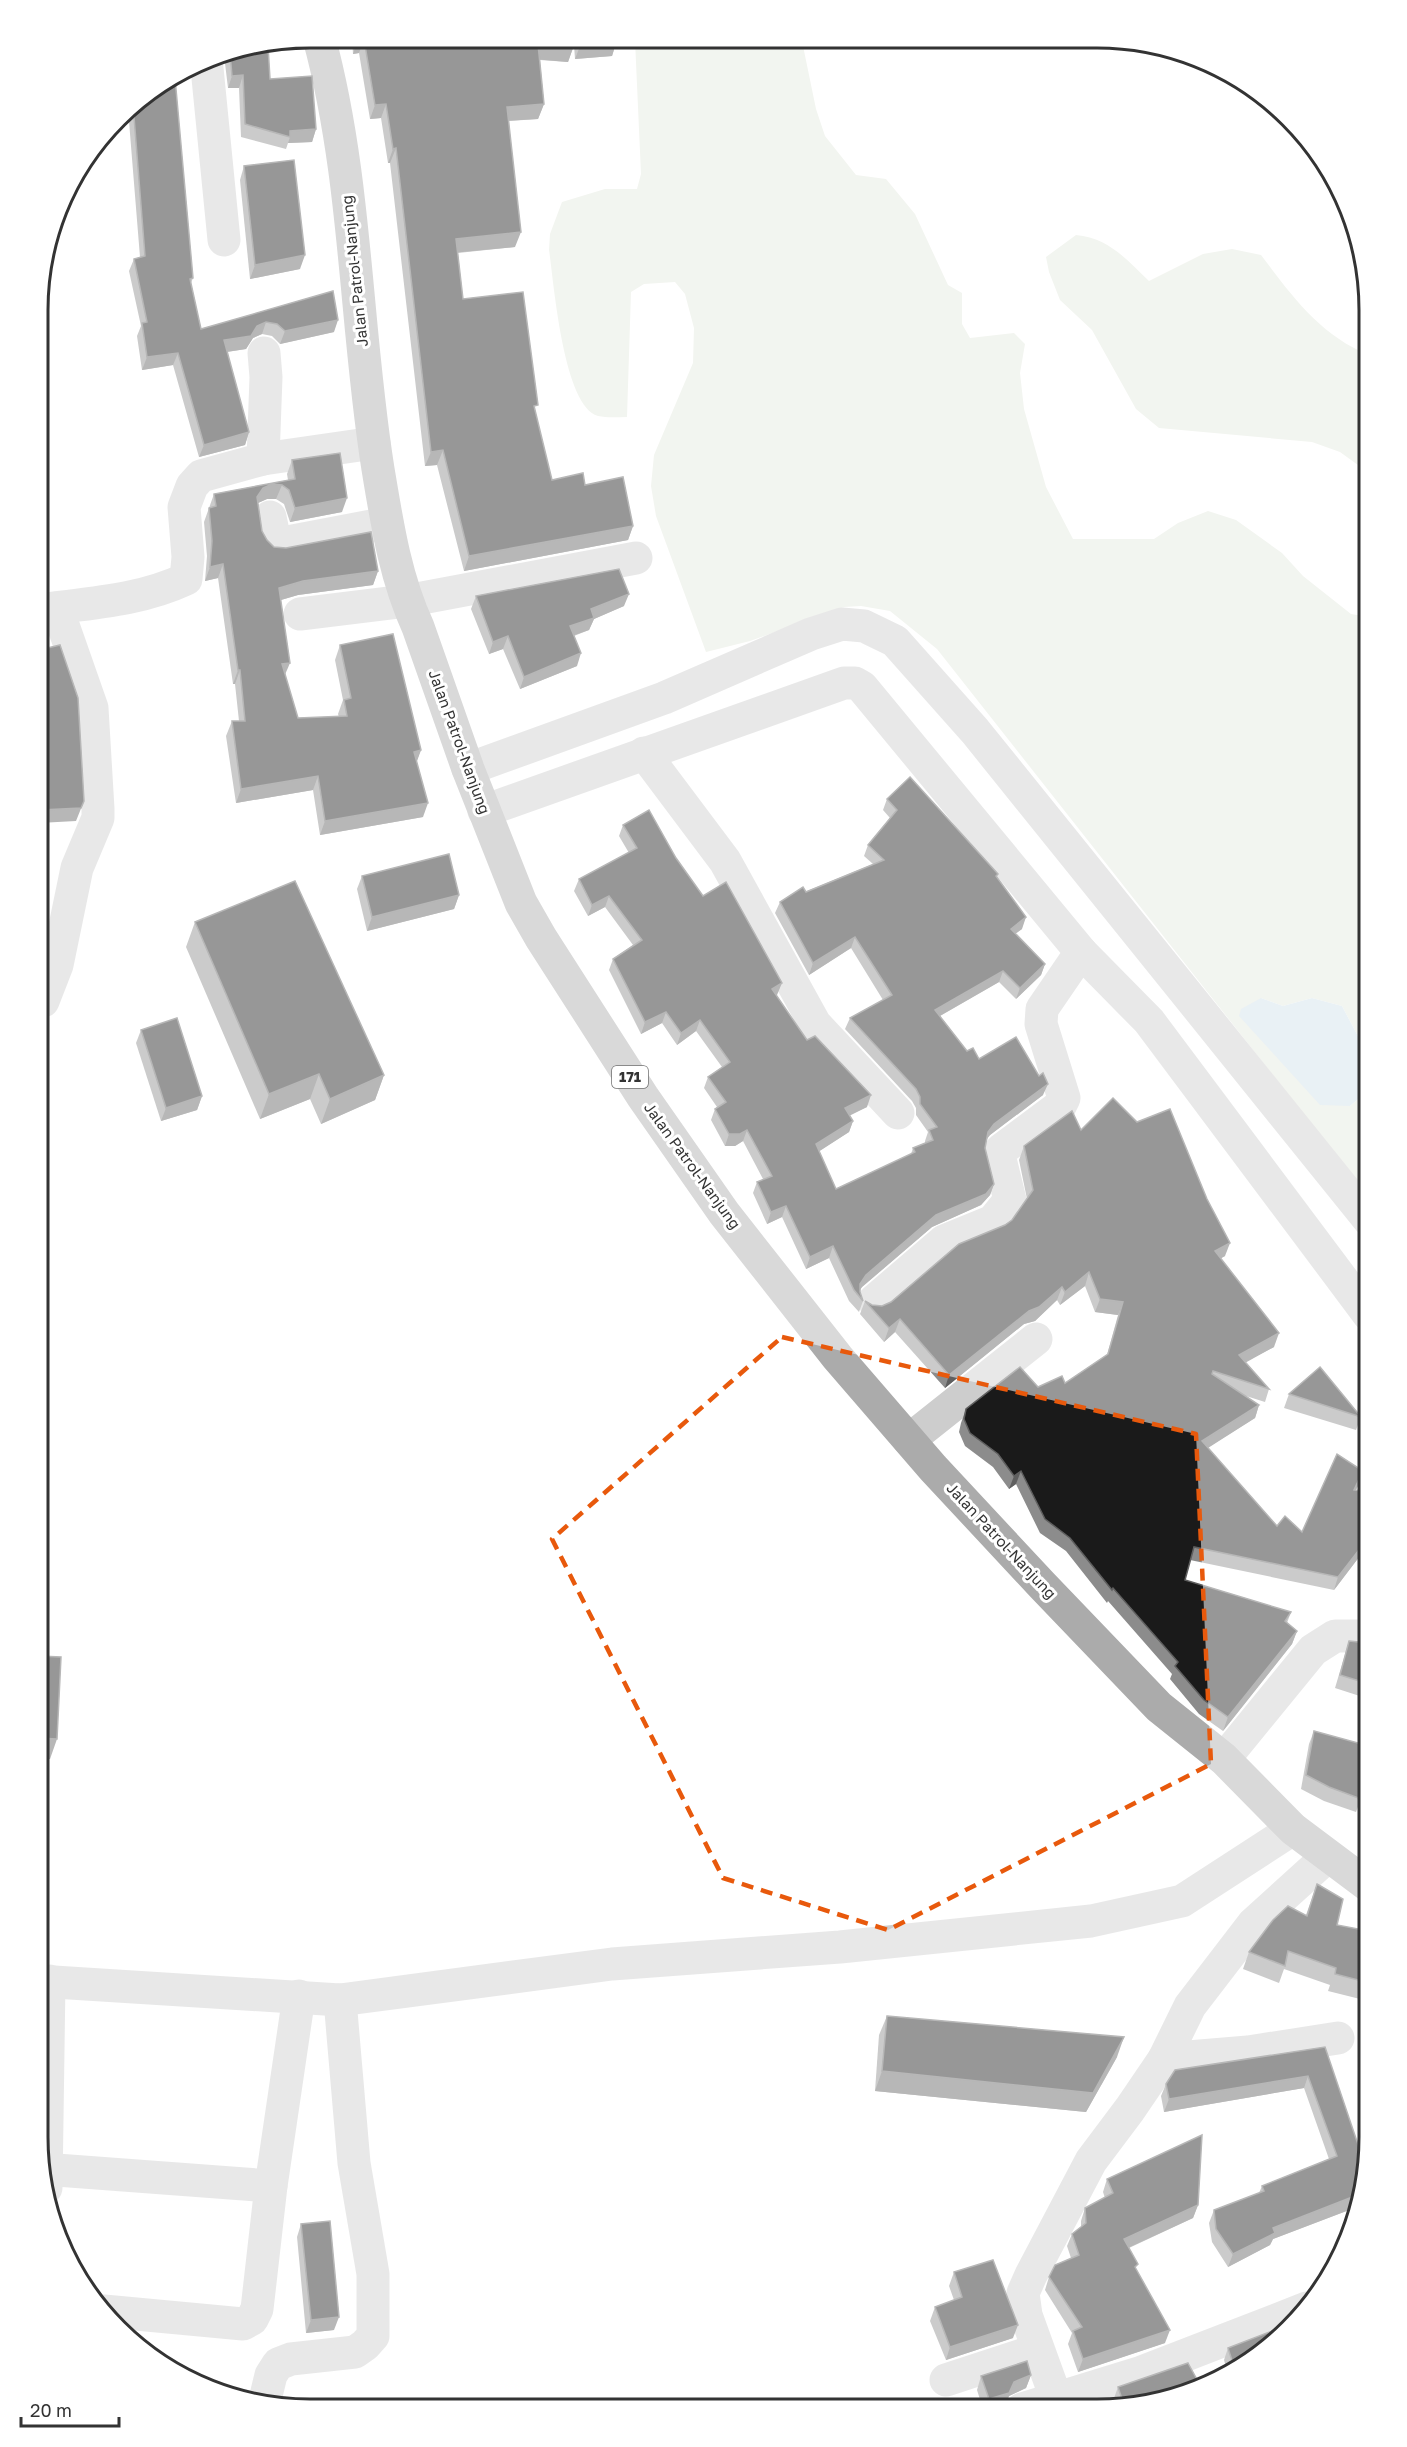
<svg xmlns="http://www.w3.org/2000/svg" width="1407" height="2447" font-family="'Golos Text',sans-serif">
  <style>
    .green { fill: #e3e8dd }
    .water { fill: #cfdfe8 }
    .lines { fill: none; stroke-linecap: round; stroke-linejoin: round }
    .minor { stroke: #cdcdcd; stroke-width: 33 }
    .major { stroke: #ababab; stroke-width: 33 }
    .wall { fill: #8c8c8c }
    .shaded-wall { fill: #5f5f5f }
    .building { fill: #1a1a1a; stroke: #5f5f5f; stroke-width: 1.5 }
    .marked { fill: none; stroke: #e8590c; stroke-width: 4.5; stroke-dasharray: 12 8; stroke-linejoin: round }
    .labels { text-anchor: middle; stroke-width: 6; stroke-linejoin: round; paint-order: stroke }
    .shield { fill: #fff; stroke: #707070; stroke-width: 1.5 }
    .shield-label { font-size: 14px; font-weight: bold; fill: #333 }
    .street-label { font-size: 15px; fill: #333; stroke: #fff }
    .rim { fill: none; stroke: #333; stroke-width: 3 }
  </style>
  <rect width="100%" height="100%" fill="#fff"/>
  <g class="green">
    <path d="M635,40L802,41L816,109L825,136L856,175L886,179L915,214L948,285L962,293V324L970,338L1014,333L1025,344L1020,373L1024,409L1046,487L1073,539H1154L1178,523L1208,511L1236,520L1282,553L1303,576L1351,614L1369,617V1057L1342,1006L1312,998L1283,1006L1261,998L1350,1106L1369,1090V1197L937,649L890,611L861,606L844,607L750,641L706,652L656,516L651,486L654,455L693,363L694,328L685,294L675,282L644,284L631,292L627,417C618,417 607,418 598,416C563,406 554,283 549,250L550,234L562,202L605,189H637L641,174Z"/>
    <path d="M1076,235C1109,238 1127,260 1149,281L1203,254L1232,249L1261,255C1292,296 1320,335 1369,355V473L1340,452L1312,442L1159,428L1136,409L1092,330L1060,300L1049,272L1046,257Z"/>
  </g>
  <polygon class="water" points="1261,998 1283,1006 1312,998 1342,1006 1369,1057 1369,1090 1350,1106 1320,1105 1239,1016 1241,1009"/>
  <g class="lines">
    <g class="minor">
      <polyline points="206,58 224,240"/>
      <polyline points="263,459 266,377 264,353"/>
      <polyline points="270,517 275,541 277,544 387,523"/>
      <path d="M39,610C90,603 139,601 186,579L188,557L184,507L192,486L201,476L263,459L374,443"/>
      <polyline points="300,614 406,601 636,558"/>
      <polyline points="644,753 725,861 815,1024 898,1113"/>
      <polyline points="468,769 664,698 811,634 842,624 864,626 895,641 975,731 1369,1220"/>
      <polyline points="484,811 844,683 855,683 862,687 1081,952 1149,1021 1369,1315"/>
      <polyline points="43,1001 57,965 77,868 98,818 98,809 92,708 57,608"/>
      <polyline points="874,1301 944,1241 993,1221 1010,1200 999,1155 1001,1150 1060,1106 1064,1098 1041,1024 1042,1009 1081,952"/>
      <polyline points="909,1440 1036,1339"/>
      <polyline points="1224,1759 1313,1650 1335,1636 1359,1636 1369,1639"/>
      <polyline points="38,1981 340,2000 612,1964 840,1947 1091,1921 1182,1901 1293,1829"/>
      <polyline points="1164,2059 1248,2052 1338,2038"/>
      <polyline points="43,2169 271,2186"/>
      <polyline points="46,2188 49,1981"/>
      <polyline points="104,2311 243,2324 252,2319 257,2309 271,2186 299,1996"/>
      <polyline points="946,2380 1037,2350"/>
      <polyline points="264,2404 271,2375 278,2364 291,2359 355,2352 365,2345 373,2336 373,2274 354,2163 340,2000"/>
      <polyline points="1022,2409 1142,2372 1307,2308"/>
      <polyline points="1060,2409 1026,2315 1023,2293 1031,2275 1091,2161 1130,2109 1164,2059 1190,2006 1253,1924 1328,1856"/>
    </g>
    <path class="major" d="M319,38C357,178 355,326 378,469C387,523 395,577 418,627L468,769L521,903L541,938L643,1097L724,1213L838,1358L933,1468L1042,1585L1159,1707L1224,1759L1293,1829L1369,1886"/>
  </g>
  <g class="wall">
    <polygon points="352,38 442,38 442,41 464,38 616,39 616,43 612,56 575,59 574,45 568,62 540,60 544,104 538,119 509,121 515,247 458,253 463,299 535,412 552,480 585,485 633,526 628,540 464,571 437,465 425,466 390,163 388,163 381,118 370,119 359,53 353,54"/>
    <polygon points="268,46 270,79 316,129 312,142 288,143 286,149 241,137 239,88 228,88 224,55"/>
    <polygon points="175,78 193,278 191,283 201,329 333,291 334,332 280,344 272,336 262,334 253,338 246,349 227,352 249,432 245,445 199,457 173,365 142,370 137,336 141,326 129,271 134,259 140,257 128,109 130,105"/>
    <polygon points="244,166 300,269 250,279 240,180"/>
    <polygon points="292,460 342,512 290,522 284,504 276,499 267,499 258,503 262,531 267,540 274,547 378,571 373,585 298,595 281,600 285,675 298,718 339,717 338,714 343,700 335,660 340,645 421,750 416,762 423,817 320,835 313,790 236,803 226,736 232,721 239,721 235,684 233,684 218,578 205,581 207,556 204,522 214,494 288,480 287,474"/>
    <polygon points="476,596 624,606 594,619 589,630 574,636 577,666 520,689 503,649 489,654 471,609"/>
    <polygon points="887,799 998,874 997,877 1022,929 1015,933 1045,964 1041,975 1016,999 999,982 940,1016 967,1051 979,1059 1043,1095 990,1135 986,1139 985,1148 994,1184 990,1195 981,1205 932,1227 862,1287 860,1290 860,1292 863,1301 859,1312 849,1301 829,1258 806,1269 782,1217 767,1224 753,1193 757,1182 763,1179 743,1141 735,1146 725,1146 711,1120 715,1109 717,1107 704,1088 708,1077 722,1067 696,1031 677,1045 662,1023 641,1034 609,970 613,959 633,945 605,907 588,916 574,891 579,879 629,853 619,836 623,825 676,858 703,896 777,995 776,996 807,1040 867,1107 849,1115 853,1121 849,1132 819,1151 836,1189 911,1154 913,1148 925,1143 925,1141 928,1132 916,1115 916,1108 912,1101 845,1029 850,1018 883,1000 851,948 809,975 775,913 780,902 873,864 864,856 868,845 890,818 883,810"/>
    <polygon points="362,876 459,895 454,909 367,931 357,889"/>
    <polygon points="195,922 384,1075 375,1100 321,1124 310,1099 260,1119 186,947"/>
    <polygon points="141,1030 202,1096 197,1110 161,1121 136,1043"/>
    <polygon points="1081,1130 1225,1256 1221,1258 1274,1347 1245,1362 1269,1389 1265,1402 1246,1396 1259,1405 1255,1418 1207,1448 1277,1526 1302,1532 1359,1484 1356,1490 1369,1544 1334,1590 1190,1560 1185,1580 1291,1612 1287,1623 1297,1631 1292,1644 1223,1731 1199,1714 1170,1679 1172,1674 1108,1601 1107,1603 1066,1551 1040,1533 1016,1484 1009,1489 993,1467 965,1446 959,1432 961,1423 966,1409 1038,1387 1065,1383 1107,1355 1118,1315 1095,1312 1085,1286 1060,1305 1057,1300 1035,1321 1024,1324 945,1388 895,1332 884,1342 860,1314 865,1301 872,1305 882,1306 891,1302 1012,1220 1027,1199 1019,1160 1024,1146"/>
    <polygon points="1289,1394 1361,1417 1356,1430 1284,1408"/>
    <polygon points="1369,1409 1369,1434 1365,1433"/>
    <polygon points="1369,1570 1369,1598 1361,1596"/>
    <polygon points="1349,1641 1369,1643 1369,1699 1335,1688"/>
    <polygon points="1314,1731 1361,1799 1356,1812 1324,1801 1301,1789 1309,1744"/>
    <polygon points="1317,1884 1337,1925 1369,1931 1369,1940 1364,1952 1369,1953 1369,2044 1359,2044 1360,1999 1328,1991 1330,1985 1284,1969 1279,1983 1243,1969 1249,1952 1306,1915"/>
    <polygon points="887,2016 1117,2057 1086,2112 875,2091 879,2035"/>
    <polygon points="1325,2047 1366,2168 1357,2207 1273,2239 1270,2245 1228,2267 1212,2242 1209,2223 1214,2210 1259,2193 1262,2186 1329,2159 1304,2088 1164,2112 1161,2096 1166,2084"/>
    <polygon points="1107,2179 1198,2205 1193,2218 1129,2248 1136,2270 1165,2343 1078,2372 1068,2344 1072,2333 1045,2290 1049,2277 1071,2258 1067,2246 1072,2234 1081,2227 1081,2221 1085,2208 1105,2198 1103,2192"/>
    <polygon points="301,2224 334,2330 306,2333 297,2237"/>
    <polygon points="954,2272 1013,2338 946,2360 930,2321 935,2307 954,2300 949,2286"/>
    <polygon points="1228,2348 1249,2363 1228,2374 1224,2360"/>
    <polygon points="1031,2375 1026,2388 1009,2396 1004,2407 995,2409 983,2409 977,2390 981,2376"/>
    <polygon points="1118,2387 1185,2395 1115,2406 1113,2401"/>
  </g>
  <g class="shaded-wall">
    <polygon points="358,39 364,39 359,53 353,54"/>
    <polygon points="616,43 612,56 575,59 580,46"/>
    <polygon points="538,44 573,48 568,62 533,59"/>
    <polygon points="243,75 239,88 228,88 232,76"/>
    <polygon points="386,104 381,118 370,119 375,105"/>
    <polygon points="544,104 538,119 502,121 507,107"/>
    <polygon points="316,129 312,142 288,143 290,137 290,131"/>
    <polygon points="396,148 390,163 388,163 393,149"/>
    <polygon points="521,232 515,247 451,253 456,239"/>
    <polygon points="305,255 300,269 250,279 255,265"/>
    <polygon points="338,320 334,332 280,344 285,331"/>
    <polygon points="266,322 262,334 253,338 246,349 219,353 224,340"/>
    <polygon points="178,353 173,365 142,370 147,357"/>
    <polygon points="249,432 245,445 199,457 204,445"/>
    <polygon points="443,450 437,465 425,466 431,452"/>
    <polygon points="272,484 282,485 276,499 267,499 258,503 257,497 263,488"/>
    <polygon points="347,498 342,512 290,522 295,508"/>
    <polygon points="633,526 628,540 464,571 469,556"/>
    <polygon points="223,564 218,578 205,581 210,567"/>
    <polygon points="378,571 373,585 298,595 274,602 279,588 303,581"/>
    <polygon points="45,578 40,591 39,591 39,579"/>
    <polygon points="629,594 624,606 594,619 589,630 566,638 570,626 591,609"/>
    <polygon points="508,636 503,649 489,654 493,642"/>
    <polygon points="581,653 577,666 520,689 524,677"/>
    <polygon points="290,663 284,677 282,664"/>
    <polygon points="238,670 240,670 235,684 233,684"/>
    <polygon points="421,750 416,764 414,752"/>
    <polygon points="318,776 313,790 236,803 241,789"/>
    <polygon points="84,801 76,821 39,823 41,810"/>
    <polygon points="428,803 423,817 320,835 325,821"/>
    <polygon points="39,871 45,871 40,884 39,884"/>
    <polygon points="459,895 454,909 367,931 372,917"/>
    <polygon points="609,896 605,907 588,916 592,905"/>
    <polygon points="1026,917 1022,929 1007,940 1011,929"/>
    <polygon points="855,937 851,948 809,975 813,963"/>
    <polygon points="1045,964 1041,975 1016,999 1020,988"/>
    <polygon points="1003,971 999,982 931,1021 935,1010"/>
    <polygon points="782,983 777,995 768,1001 772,989"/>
    <polygon points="666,1012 662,1023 641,1034 645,1022"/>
    <polygon points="700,1020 696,1031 677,1045 681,1033"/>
    <polygon points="319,1074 310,1099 260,1119 269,1094"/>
    <polygon points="384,1075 375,1100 321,1124 330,1099"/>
    <polygon points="1048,1084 1043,1095 990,1135 984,1143 988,1132 994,1124"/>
    <polygon points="871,1095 867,1107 841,1120 845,1108"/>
    <polygon points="202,1096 197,1110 161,1121 166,1108"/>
    <polygon points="853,1121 849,1132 812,1156 816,1144"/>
    <polygon points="747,1130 743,1141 735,1146 725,1146 729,1134"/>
    <polygon points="994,1184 990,1195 981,1205 932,1227 862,1287 856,1295 860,1284 866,1275 936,1215"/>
    <polygon points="786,1206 782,1217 767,1224 771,1212"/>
    <polygon points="1230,1243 1225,1256 1211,1264 1215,1251"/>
    <polygon points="833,1246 829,1258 806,1269 810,1257"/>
    <polygon points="1089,1272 1085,1286 1060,1305 1065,1292"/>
    <polygon points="1062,1287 1057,1300 1035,1321 1024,1324 945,1388 949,1375 1029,1311"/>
    <polygon points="1100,1299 1123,1302 1118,1315 1095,1312"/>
    <polygon points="900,1319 895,1332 884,1342 889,1328"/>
    <polygon points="1279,1333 1274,1347 1234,1369 1239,1355"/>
    <polygon points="1259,1405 1255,1418 1197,1455 1202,1441"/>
    <polygon points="1021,1471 1016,1484 1009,1489 1014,1476"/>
    <polygon points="1363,1471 1359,1484 1349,1503 1354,1490"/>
    <polygon points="1369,1537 1369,1544 1334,1590 1338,1577"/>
    <polygon points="1297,1631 1292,1644 1223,1731 1228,1717"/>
    <polygon points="38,1738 57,1739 50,1759 38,1758"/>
    <polygon points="1369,1937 1369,1940 1366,1948 1354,1969 1361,1952"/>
    <polygon points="1365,2027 1369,2027 1369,2044 1359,2044"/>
    <polygon points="1124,2037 1117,2057 1086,2112 875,2091 882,2071"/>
    <polygon points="1308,2076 1304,2088 1164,2112 1169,2099"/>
    <polygon points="1360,2194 1357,2207 1273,2239 1270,2245 1228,2267 1233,2254 1273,2228"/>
    <polygon points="1198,2205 1193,2218 1119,2252 1124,2239"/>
    <polygon points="339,2317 334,2330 306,2333 311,2320"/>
    <polygon points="1018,2325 1013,2338 946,2360 950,2347"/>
    <polygon points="1170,2330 1165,2343 1078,2372 1083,2359"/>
    <polygon points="1031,2375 1026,2388 1009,2396 1004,2407 995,2409 985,2409 989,2399 1014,2382"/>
  </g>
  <g class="building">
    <polygon points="358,38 442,38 442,41 464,38 574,39 573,48 538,44 544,104 507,107 521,232 456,239 463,299 523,292 538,405 534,406 552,480 583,473 585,485 623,477 633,526 469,556 443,450 431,452 396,148 393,149 386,104 375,105 364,39 358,39"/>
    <polygon points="579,39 616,39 616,43 580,46"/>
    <polygon points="268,46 270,79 312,76 316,129 290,131 290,137 245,124 243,75 232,76 230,53"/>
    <polygon points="175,78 193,278 190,279 201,329 333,291 338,320 285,331 277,324 266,322 257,326 251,336 224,340 249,432 204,445 178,353 147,357 142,323 147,322 134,259 145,256 133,104"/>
    <polygon points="294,160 305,255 255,265 244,166"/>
    <polygon points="340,453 347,498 295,508 289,490 282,485 272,484 263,488 257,497 262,531 267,540 274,547 286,548 371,532 378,571 303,581 279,588 290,663 282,664 298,718 347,716 344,700 351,698 340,645 393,634 421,750 414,752 428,803 325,821 318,776 241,789 232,721 245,721 240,670 238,670 223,564 210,567 212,541 209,508 216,506 214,494 295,479 292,460"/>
    <polygon points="39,516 42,516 46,562 45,578 39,579"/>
    <polygon points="619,569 629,594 591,609 594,618 570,626 581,653 524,677 508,636 493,642 476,596"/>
    <polygon points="60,645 78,698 84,801 81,808 41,810 45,871 39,871 39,650"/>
    <polygon points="910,777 998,874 996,876 1026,917 1011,929 1045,964 1020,988 1003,971 935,1010 967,1051 973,1048 979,1059 1016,1037 1039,1076 1043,1073 1048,1084 994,1124 988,1132 985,1148 994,1184 986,1194 936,1215 866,1275 860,1284 860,1292 863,1301 854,1290 833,1246 810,1257 786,1206 771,1212 757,1182 772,1176 747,1130 740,1134 729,1134 715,1109 726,1102 708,1077 730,1062 700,1020 681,1033 666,1012 645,1022 613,959 642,940 609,896 592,905 579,879 637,848 623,825 649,810 676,858 703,896 726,882 782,983 772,989 807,1040 815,1036 871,1095 845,1108 853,1121 816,1144 836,1189 915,1152 913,1148 933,1140 929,1130 937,1127 920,1104 920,1097 916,1089 850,1018 892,995 855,937 813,963 780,902 803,887 806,892 884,860 868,845 897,810 887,799"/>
    <polygon points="449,854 459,895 372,917 362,876"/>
    <polygon points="295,881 384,1075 330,1099 319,1074 269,1094 195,922"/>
    <polygon points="177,1018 202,1096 166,1108 141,1030"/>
    <polygon points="1113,1098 1137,1122 1170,1109 1207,1199 1230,1243 1215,1251 1279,1333 1239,1355 1269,1389 1213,1371 1212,1374 1259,1405 1202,1441 1277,1526 1285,1516 1302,1532 1337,1454 1363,1471 1354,1490 1369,1492 1369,1537 1338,1577 1194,1547 1185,1580 1291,1612 1285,1621 1297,1631 1228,1717 1204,1700 1175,1666 1178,1662 1113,1588 1112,1590 1070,1538 1045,1519 1021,1471 1014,1476 998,1454 970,1433 964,1419 966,1409 1020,1367 1038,1387 1062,1376 1065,1383 1108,1354 1123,1302 1100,1299 1089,1272 1065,1292 1062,1287 1039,1307 1029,1311 949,1375 900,1319 889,1328 865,1301 872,1305 882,1306 891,1302 959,1244 1005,1225 1012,1220 1033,1190 1024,1146 1072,1111 1081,1130"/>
    <polygon points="1320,1367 1361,1417 1289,1394"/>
    <polygon points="1369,1573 1369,1584 1366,1583"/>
    <polygon points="1349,1641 1369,1643 1369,1684 1340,1675"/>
    <polygon points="38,1656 61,1657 57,1739 38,1738"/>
    <polygon points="1314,1731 1369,1746 1361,1799 1329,1787 1306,1775"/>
    <polygon points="1317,1884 1343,1899 1337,1925 1369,1931 1369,1937 1361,1952 1369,1953 1369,2027 1365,2027 1366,1982 1335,1974 1336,1968 1288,1951 1285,1966 1249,1952 1273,1920 1288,1906 1307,1916"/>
    <polygon points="887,2016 1124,2037 1093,2093 882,2071"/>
    <polygon points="1325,2047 1366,2168 1360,2194 1273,2228 1275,2233 1233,2254 1216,2229 1214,2210 1264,2191 1262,2186 1337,2156 1308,2076 1169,2099 1166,2084 1175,2070"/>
    <polygon points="1202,2135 1198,2205 1124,2239 1138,2264 1135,2267 1170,2330 1083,2359 1073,2331 1082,2327 1049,2277 1055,2265 1079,2255 1072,2234 1086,2223 1085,2208 1113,2193 1107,2179"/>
    <polygon points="330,2221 339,2317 311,2320 301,2224"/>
    <polygon points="993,2260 1018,2325 950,2347 935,2307 962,2297 954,2272"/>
    <polygon points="1290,2324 1249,2363 1235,2370 1228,2348"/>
    <polygon points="1027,2361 1031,2375 1014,2382 1009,2393 989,2399 981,2376"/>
    <polygon points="1188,2363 1201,2387 1185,2395 1124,2405 1118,2387"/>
    <polygon points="1010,2406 1011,2409 1002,2409"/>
  </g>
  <path d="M0 0H1407V2447H0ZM782,1337L1196,1434L1211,1764L888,1930L723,1878L552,1539Z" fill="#fff" fill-opacity=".55" fill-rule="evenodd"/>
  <path class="marked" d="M782,1337L1196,1434L1211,1764L888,1930L723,1878L552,1539Z"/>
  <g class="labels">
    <rect class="shield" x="612" y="1066" width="36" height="22" rx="4.5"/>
    <g class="shield-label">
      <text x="630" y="1082">171</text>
    </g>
    <g class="street-label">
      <text transform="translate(355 271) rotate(-96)" y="5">Jalan Patrol-Nanjung</text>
      <text transform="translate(459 742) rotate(70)" y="5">Jalan Patrol-Nanjung</text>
      <text transform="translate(692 1166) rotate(54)" y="5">Jalan Patrol-Nanjung</text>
      <text transform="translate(1001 1541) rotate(47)" y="5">Jalan Patrol-Nanjung</text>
    </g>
  </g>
  <path d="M0 0H1407V2447H0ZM310 48H1097A262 262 0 0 1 1359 310V2137A262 262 0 0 1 1097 2399H310A262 262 0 0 1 48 2137V310A262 262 0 0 1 310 48Z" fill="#fff" fill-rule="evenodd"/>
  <path class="rim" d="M310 48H1097A262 262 0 0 1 1359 310V2137A262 262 0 0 1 1097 2399H310A262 262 0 0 1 48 2137V310A262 262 0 0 1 310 48Z"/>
  <path d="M21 2417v9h98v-9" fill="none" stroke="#333333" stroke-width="3"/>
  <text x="30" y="2417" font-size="18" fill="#333333" stroke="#ffffff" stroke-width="4.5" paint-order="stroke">20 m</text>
</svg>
